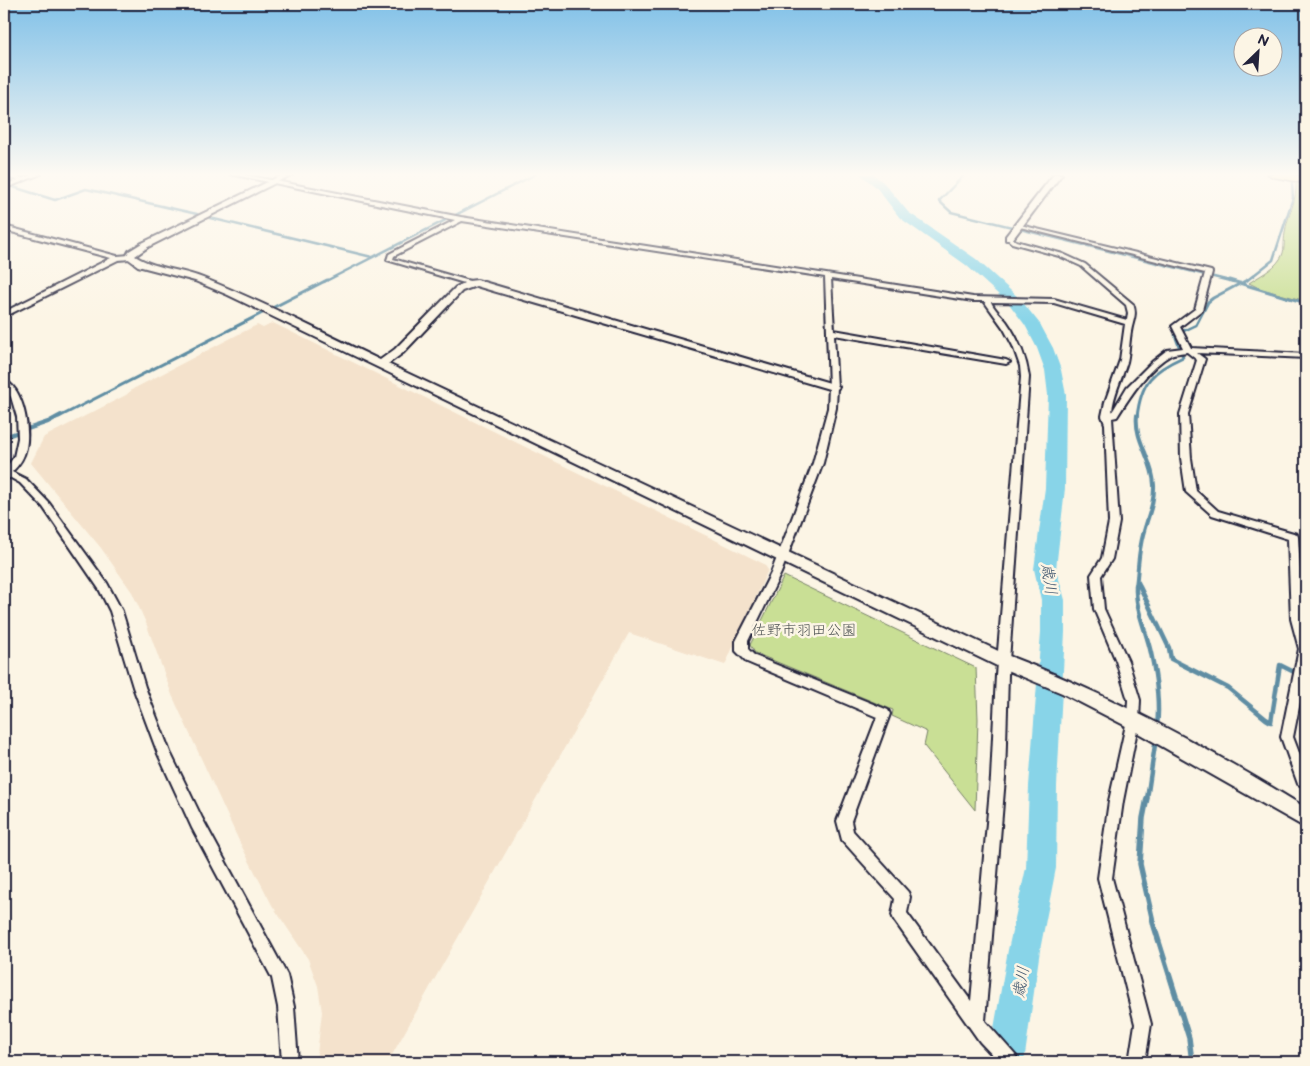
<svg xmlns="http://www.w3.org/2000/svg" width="1310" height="1066" font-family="'Balsamiq Sans','Klee One',sans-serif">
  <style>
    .built { fill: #f4e2cc }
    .green { fill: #c9df95; stroke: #768068 }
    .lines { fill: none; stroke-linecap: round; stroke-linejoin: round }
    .stream-far4 { stroke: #5f8da3; stroke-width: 2.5 }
    .stream-far3 { stroke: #5f8da3; stroke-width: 3 }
    .stream-far2 { stroke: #5f8da3; stroke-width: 4 }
    .stream-far1 { stroke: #5f8da3; stroke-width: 4.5 }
    .stream { stroke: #5f8da3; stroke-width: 5.5 }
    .river { fill: #88d4e8; fill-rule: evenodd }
    .street-casing { stroke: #22223b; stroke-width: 4 }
    .secondary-casing { stroke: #22223b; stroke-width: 4 }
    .highway-casing { stroke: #22223b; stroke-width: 3 }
    .street { fill: #fcf5e5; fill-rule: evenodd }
    .secondary { fill: #fcf5e5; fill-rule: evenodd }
    .highway { fill: #fedf80; fill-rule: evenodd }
    .labels { text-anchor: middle; stroke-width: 5; stroke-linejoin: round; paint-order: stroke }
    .park-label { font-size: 15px; fill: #4c5152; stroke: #fcf5e5 }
    .water-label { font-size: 16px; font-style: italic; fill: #41576f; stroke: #fcf5e5 }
  </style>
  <rect width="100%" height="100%" fill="#fcf5e5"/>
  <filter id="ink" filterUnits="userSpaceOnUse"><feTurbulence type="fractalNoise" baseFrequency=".02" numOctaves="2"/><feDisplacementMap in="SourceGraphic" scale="10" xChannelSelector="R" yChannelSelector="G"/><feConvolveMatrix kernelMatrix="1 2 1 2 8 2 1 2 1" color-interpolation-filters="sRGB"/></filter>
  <g filter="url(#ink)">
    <polygon class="built" points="273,323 764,564 768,570 725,665 629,633 388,1062 316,1062 322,1012 318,986 308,959 272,905 240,843 172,695 146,623 132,592 101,548 31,463 44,437 126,395 133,389 235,336 257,325 263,328"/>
    <g class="green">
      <path d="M1296,183L1306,185V301L1261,289L1249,283C1259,276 1273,270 1280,259C1286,251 1283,242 1285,233C1287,215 1297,203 1296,183Z"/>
      <polygon points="784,576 976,668 978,719 975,810 924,746 927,732 892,716 893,710 755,653 750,645"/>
    </g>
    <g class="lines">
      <g class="stream-far4">
        <polyline points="965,174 939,201 951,212 1234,282"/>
        <polyline points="10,186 55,200 86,189 197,214"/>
        <polyline points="210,218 372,257"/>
        <polyline points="324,282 536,174"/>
        <polyline points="1245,282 1273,260 1293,198 1292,183"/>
      </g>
      <g class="stream-far3">
        <polyline points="1229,280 1306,303"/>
        <polyline points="59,417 327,280"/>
        <path d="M1137,417C1141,382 1152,371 1183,357L1175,335L1196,325L1208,302L1213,298L1247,280"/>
      </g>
      <g class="stream-far2">
        <polyline points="4,437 48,422 61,415"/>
        <polyline points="1138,582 1140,586"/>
        <path d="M1136,586C1138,572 1138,558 1141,544C1144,524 1155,506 1154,485C1153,459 1134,441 1137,415"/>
      </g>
      <g class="stream-far1">
        <path d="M1136,585C1135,609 1146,630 1151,653C1156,676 1160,703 1157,726"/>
        <polyline points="1139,585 1169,648 1171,659 1228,688 1266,719 1271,722 1280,665 1306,678"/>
        <polyline points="1147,799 1156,738"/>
      </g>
      <polyline class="stream" points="1147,798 1143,818 1140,864 1154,926 1189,1038 1192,1062"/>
      <polygon class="river" points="860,174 873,174 884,183 908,212 976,259 1020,299 1040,324 1053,348 1061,370 1066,395 1065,488 1056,569 1065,600 1065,632 1057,786 1056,868 1040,950 1024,1062 988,1062 1008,950 1026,868 1029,786 1041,632 1041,600 1034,569 1045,488 1048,395 1045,370 1037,348 1025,325 1010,305 966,265 900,218 876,187"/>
      <defs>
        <g id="street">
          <polygon points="4,174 23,178 34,174 41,174 4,189 4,185 18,180 4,177"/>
          <path d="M230,174H240L461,217L973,297L1054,299L1127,320L1128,313L1126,305L1081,266L1059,256L1012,243L1006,238L1011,237L1016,241L1063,254L1085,264L1133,304C1136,312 1135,315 1133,323C1129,336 1130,349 1127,362C1122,379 1113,395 1112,412L1127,387L1153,361L1167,350L1183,348L1172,326L1195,309L1205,273L1016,226V224L1211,271L1212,272L1202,310L1180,327L1191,348L1306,354V358L1197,353L1205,359L1188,414L1191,458L1196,491L1218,511L1297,534L1298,537L1303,619L1306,633V672L1293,737L1306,771V788L1298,784L1281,737L1299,649L1291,619L1288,539L1212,515L1186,492L1181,458L1180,414L1197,360L1187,352C1182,353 1175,353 1171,355C1149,367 1130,396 1117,417L1112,418L1119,522L1112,559L1101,576L1104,609L1128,661L1140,700L1139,720L1123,801L1112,878L1151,1024L1145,1062H1129L1135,1024L1098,878L1109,801L1127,720L1128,700L1116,661L1094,609L1091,575L1102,558L1109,522L1105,424L1102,416L1105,402L1120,360L1125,324L1054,303L991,302C994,309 1001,315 1006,321C1018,338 1026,356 1029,377L1008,675L1005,778L985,1021L1016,1056L1018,1062H999L980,1042L894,920L892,915L895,899L842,840L837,821L877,717L747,662L736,651V641L771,573L788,529L813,463L828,408L829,387L825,277L462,221L394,256L393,259L473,282V284L471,285L387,260L389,254L455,220ZM831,279L973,301H984L1004,329L1013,346L1020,366L1021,377L996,675L991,778L971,1001L907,913L910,897L908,892L853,831L851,821L890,714L888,710L755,656L748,649V641L781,573L823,463L836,408L837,387L834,335L1006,364L1010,362L1006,360L834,330Z"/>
          <polygon points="4,226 117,256 130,255 133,257 130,259 118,260 4,317 4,312 111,258 4,230"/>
          <path d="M4,380C24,388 30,430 26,448C24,458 19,465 12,472L26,479L49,503L107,583L122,611L145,687L170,752L202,818L287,975L294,1007L298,1062H282L278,1007L272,978L192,828L158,754L133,687L110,611L99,589L43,507L20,483L11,478L4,479V470L14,457L18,438L17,417L11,397L4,387Z"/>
        </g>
        <g id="secondary">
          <path d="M284,174H293L148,247L135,256C155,269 181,269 203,278C264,302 322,332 380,360L395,349L456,287L468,281L477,280L837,385L839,387L837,389H829L476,286L462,291L403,353L388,364L1009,656C1112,695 1212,750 1306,808V828L1124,725L1062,693L997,666L228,295L195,281L138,266L126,257L129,251L142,243Z"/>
          <polygon points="1054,174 1062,174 1012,240 1006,240 1006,236"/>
        </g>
        <polygon id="highway" points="1268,174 1287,174 1306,177 1306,183 1273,177"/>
      </defs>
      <use href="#street" class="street-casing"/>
      <use href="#secondary" class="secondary-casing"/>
      <use href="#highway" class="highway-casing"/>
      <use href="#street" class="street"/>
      <use href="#secondary" class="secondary"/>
      <use href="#highway" class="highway"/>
    </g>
  </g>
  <linearGradient id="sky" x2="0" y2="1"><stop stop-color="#81c1e8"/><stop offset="0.54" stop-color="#fefaf3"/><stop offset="1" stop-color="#fefaf3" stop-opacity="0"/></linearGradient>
  <rect width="1310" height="323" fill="url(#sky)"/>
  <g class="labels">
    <g class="park-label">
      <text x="804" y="635">佐野市羽田公園</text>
    </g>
    <g class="water-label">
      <text transform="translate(1050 579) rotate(82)" y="6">歳川</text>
      <text transform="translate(1020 982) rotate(-80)" y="6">歳川</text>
    </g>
  </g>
  <rect width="1310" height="1066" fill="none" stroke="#fcf5e5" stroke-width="20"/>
  <rect x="10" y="10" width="1290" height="1046" fill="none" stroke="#22223b" stroke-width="2" filter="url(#ink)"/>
  <g transform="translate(1258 52) rotate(25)"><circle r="24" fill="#fcf5e5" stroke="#a5a1a1"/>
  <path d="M0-4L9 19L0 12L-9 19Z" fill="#22223b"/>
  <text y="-8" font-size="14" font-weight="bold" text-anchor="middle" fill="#22223b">N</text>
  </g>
</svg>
